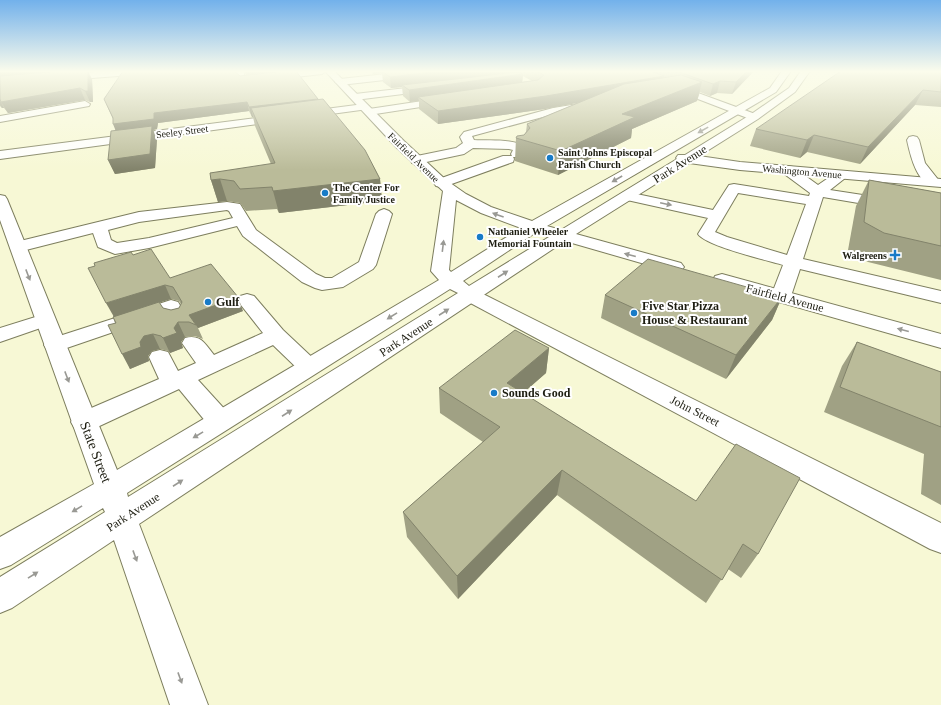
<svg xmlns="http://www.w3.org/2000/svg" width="941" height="705" font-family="'Times New Roman',serif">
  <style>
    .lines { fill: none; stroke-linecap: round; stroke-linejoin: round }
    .minor-casing { stroke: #7d7e5e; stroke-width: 2 }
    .major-casing { stroke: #7d7e5e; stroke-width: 2 }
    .minor { fill: #fff; fill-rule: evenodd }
    .major { fill: #fff; fill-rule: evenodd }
    .wall { fill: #a0a184; fill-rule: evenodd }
    .shaded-wall { fill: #82836b }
    .building { fill: #babb99; stroke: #82836b }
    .oneway { fill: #999994 }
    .poi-dot { fill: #187bc7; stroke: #fff; stroke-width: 1.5 }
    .labels { text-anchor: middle; stroke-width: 4; stroke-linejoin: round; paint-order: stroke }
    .far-street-label { font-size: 10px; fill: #1d1d11; stroke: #fff }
    .far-poi-label { font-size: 10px; font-weight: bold; fill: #1d1d11; stroke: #fff; text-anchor: start }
    .street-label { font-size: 12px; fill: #1d1d11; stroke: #fff }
    .poi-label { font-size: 12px; font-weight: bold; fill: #1d1d11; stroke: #fff; text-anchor: start }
    .near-street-label { font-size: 14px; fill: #1d1d11; stroke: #fff }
  </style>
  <rect width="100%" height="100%" fill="#f7f8d5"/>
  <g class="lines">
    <defs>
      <g id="minor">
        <polygon points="107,71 148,71 144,74 0,85 0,79"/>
        <polygon points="235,71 243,71 245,77 297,71 326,71 322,74 242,83 238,80"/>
        <polygon points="413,71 442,71 438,74 340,85 335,82 340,79"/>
        <polygon points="625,71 638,71 758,115 759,117 754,120 750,119"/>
        <polygon points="432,85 437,88 435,90 355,100 350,97 355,94"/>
        <polygon points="449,97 454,100 453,102 369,115 364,112 369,109"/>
        <polygon points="85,101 90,104 89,106 0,122 0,116"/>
        <path d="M590,102L595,105L594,107L554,114L472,136L474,140C487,141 519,138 527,149L521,157H513L514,159L513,162L446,186L441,187L436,186L434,183L436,180L503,156H512L511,154L513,150L509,149L473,148L464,154L417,164L412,163L411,160L412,157L456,148L463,143L460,137L464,132L553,108Z"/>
        <polygon points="364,104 369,107 368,109 0,159 0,151"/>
        <path d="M913,136L917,137L919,140L925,163L940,182L938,185C918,190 910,154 907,140L909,137Z"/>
        <path d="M788,166L793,167L818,185L837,172H847L849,175L830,190L941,207V217L823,197L803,259L941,291V303L800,269L791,296L788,300L781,302L774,300L771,296L783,265C766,260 706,246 698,234L708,218L627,200L622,199L620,196L622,193L627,192L713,210L729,185L734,184L809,196L810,193L783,173L781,170L783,167ZM738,193L806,204L787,255L727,237L715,232Z"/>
        <path d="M227,202L240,204L256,230L316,274L325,278H332L359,262L376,214L379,211L384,209L389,211L392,214L376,265L373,269L343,287L322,290L315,288L302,282L243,236L237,226L149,248L115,254L98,247L93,233L18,252L12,251L10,247L12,243L139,212ZM227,210L229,211L233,218L149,238L117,243L111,240L108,230L139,222Z"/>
        <polygon points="470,289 477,291 941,523 941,553 930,549 463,299 460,295 463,291"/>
        <path d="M247,294L254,296L283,330L317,362L320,367L317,372L309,375L301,372L273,345L198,380L229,414L233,421L229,428L220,431L211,428L179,389L93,429L84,432L75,429L71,422L75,415L159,379L149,357L152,352L160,350L168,352L178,371L196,363L182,343L185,338C201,334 205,344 214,355L263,333L237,300L240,296Z"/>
        <polygon points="171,300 178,302 187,317 184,321 177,323 170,321 166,314 55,352 47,350 44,345 47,340"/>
        <polygon points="45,314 52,316 55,320 52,324 0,342 0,328"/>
      </g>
      <g id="major">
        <path d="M325,71H334L404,141L446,180L466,194L491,207L532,221L770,88L782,71H791L776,92L547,226L561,230L677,159L676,158L678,155H685L750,115L789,88L801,71H810L795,92L758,119L699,156L740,162L941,179V187L740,170L689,163L576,234L681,263L684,267L681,271L675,272L669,271L565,241L139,524L208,705H170L114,540L12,608L0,613V577L105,512L103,508L11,565L0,569V537L94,484L0,220V195L5,196L7,199L117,470L439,280L431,271L443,191L396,147ZM456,200L481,213L521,228L451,272L449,270ZM535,233L549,237L469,286L463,281ZM450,289L458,293L128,497L127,493Z"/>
        <polygon points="722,274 941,334 941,348 715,284 713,280 715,276"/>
      </g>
    </defs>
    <use href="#minor" class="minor-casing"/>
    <use href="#major" class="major-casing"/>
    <use href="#minor" class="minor"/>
    <use href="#major" class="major"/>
  </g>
  <g class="wall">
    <polygon points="0,71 92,79 93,102 90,102 85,100 8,113 4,108 2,108 0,106"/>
    <polygon points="245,71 282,71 318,99 380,179 382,201 279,213 277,209 246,211 240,203 227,201 218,202 211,180 271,164 255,126 253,117 252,117 249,111 158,123 157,129 153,130 157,139 155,168 115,174 108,160 116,131 113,119 104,99 234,72 240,76 246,75"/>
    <path d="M370,71H754L732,94L717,93L710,96L700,92L697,101L632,129L631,138L558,175L515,161L516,138L524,135L526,132L527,124L580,102L545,109L438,124L419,109V101L410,102L403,96L402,87L391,88L383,82L382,73L373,74ZM523,76L532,81L522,82Z"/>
    <polygon points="941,71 941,107 915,105 860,164 807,152 800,158 750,146 756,129"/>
    <polygon points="869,180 941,193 941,280 868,262 848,250 856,206"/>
    <path d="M133,255L170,278L243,311L198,328L203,339L195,336L185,337L181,342L183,348L170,353L168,351L160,349L152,351L148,356L149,361L130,369L113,317ZM171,299L179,301L181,304L179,308L171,310L163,308L159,302Z"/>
    <polygon points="605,295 782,297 772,320 726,379 601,318"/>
    <polygon points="857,342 941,372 941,505 921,494 924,454 824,412 842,366"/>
    <polygon points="549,348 546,373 523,393 758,554 741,578 728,569 706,603 557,495 458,599 407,537 403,512 483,442 440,413 439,388"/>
  </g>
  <g class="shaded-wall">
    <polygon points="0,71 84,71 0,77"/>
    <polygon points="88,71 92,79 93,102 90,102 85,91"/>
    <polygon points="245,71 282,71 246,75"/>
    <polygon points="373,71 382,71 382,73 373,74"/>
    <polygon points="441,71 518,71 518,74 402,85 402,87 391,88 390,77"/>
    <polygon points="747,71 754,71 732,94 736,82"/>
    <polygon points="523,74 522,85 418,97 419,101 410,102 409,90"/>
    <polygon points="664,76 662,87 545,109 438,124 438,111"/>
    <polygon points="720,81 717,93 710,96 713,84"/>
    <polygon points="702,82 697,101 632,129 631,138 558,175 561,151 622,114"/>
    <polygon points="80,88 85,100 8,113 1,102"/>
    <polygon points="923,90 915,105 860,164 868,147"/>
    <polygon points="318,99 320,108 251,108 253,117 252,117 249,107"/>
    <polygon points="0,100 4,108 2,108 0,105"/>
    <polygon points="247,102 249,111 158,123 157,129 153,130 157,139 155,168 115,174 108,160 117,134 113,124 154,113"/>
    <polygon points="814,135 807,152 800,158 807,140"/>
    <polygon points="220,179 227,201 218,202 211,180"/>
    <polygon points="380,179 382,201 279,213 273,191"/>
    <polygon points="165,285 171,299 114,317 106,303"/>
    <polygon points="238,297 243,311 198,328 189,315"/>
    <polygon points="782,297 772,320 726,379 736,355"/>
    <polygon points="178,322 185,337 181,342 183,348 170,353 163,338 174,328"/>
    <polygon points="153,334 160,349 152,351 148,356 149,361 130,369 122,354 144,336"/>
    <polygon points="549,348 546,373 506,408 507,383"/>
    <polygon points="562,470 557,495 458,599 457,576"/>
  </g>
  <g class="building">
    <polygon points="61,71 88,71 88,91 85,91 80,88 1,102 0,99 0,76"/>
    <polygon points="123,71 234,71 240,76 284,71 296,71 318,99 249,107 247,102 154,113 154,119 113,124 113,118 104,99"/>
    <polygon points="382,71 441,71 390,77"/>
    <polygon points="536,71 651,71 664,76 546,96 438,111 418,97 538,80 544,75"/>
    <polygon points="676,71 747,71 736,82 720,81 713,84"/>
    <polygon points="841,71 941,71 941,92 923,90 868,147 814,135 807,140 756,129"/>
    <polygon points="517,72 523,74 409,90 402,85"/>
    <polygon points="681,75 702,82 622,114 635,117 561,151 516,138 517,136 524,135 530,128 527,124 624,84"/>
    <polygon points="323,99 365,150 380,179 273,191 272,187 240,189 234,181 220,179 211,180 210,173 275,163 251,108"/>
    <polygon points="152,126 150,154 108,160 111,131"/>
    <polygon points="869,180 941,193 941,246 884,233 864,222"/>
    <polygon points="151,249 170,278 211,264 238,297 189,315 196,325 189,322 178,322 174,328 177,333 163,338 161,336 153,334 144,336 140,342 141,347 122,354 108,325 116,323 113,317 159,302 163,308 171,310 179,308 182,302 173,287 165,285 106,303 88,268 95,266 94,263 131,252 133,255"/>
    <polygon points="648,259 782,297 736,355 605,295"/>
    <polygon points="515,330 549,348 507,383 696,501 736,444 800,478 758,554 743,544 722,580 562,470 457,576 403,512 500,427 439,388"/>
    <polygon points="857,342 941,372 941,427 840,387"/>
  </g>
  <defs><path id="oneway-solid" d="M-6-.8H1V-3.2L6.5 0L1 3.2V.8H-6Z"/></defs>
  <g class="oneway">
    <use href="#oneway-solid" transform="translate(703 130) rotate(151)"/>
    <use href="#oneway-solid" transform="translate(617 179) rotate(150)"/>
    <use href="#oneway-solid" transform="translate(666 204) rotate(12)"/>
    <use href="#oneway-solid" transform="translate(498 215) rotate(-160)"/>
    <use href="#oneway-solid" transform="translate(443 246) rotate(-83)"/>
    <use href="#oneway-solid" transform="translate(630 255) rotate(-165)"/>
    <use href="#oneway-solid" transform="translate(503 274) rotate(-33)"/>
    <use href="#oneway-solid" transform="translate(28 275) rotate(69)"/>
    <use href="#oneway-solid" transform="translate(444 312) rotate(-33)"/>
    <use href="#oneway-solid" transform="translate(392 316) rotate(148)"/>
    <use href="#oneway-solid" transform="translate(903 330) rotate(-165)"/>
    <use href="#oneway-solid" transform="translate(67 377) rotate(69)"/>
    <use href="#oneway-solid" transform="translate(287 413) rotate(-33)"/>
    <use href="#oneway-solid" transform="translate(198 435) rotate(149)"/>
    <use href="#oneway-solid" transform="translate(178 483) rotate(-33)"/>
    <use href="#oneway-solid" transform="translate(77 509) rotate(149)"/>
    <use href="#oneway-solid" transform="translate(135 556) rotate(70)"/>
    <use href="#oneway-solid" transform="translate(33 575) rotate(-32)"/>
    <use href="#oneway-solid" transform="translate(180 678) rotate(70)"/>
  </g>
  <linearGradient id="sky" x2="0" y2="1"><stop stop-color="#72b1eb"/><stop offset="0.42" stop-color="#fbfcec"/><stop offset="1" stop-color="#fbfcec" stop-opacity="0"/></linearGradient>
  <rect width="941" height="170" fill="url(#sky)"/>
  <g class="poi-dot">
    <circle cx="550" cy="158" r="4"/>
    <circle cx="325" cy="193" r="4"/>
    <circle cx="480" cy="237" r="4"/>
    <path d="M893 249h4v4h4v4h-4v4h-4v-4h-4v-4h4z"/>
    <circle cx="208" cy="302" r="4"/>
    <circle cx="634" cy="313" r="4"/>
    <circle cx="494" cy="393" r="4"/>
  </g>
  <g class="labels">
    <g class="far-street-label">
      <text transform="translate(182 131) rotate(-7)" y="4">Seeley Street</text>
      <text transform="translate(414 157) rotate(44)" y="4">Fairfield Avenue</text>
      <text transform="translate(802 171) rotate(5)" y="4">Washington Avenue</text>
    </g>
    <g class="far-poi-label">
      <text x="558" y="156">Saint Johns Episcopal<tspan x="558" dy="12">Parish Church</tspan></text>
      <text x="333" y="191">The Center For<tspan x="333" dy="12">Family Justice</tspan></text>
      <text x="488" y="235">Nathaniel Wheeler<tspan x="488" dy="12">Memorial Fountain</tspan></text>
      <text x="887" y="259" text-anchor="end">Walgreens</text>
    </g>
    <g class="street-label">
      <text transform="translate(680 164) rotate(-32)" y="4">Park Avenue</text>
      <text transform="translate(785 298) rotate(15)" y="4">Fairfield Avenue</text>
      <text transform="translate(406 337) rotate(-33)" y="4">Park Avenue</text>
      <text transform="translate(695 411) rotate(27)" y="4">John Street</text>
      <text transform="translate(133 512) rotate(-33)" y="4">Park Avenue</text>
    </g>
    <g class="poi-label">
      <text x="216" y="306">Gulf</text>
      <text x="642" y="310">Five Star Pizza<tspan x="642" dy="14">House &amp; Restaurant</tspan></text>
      <text x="502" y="397">Sounds Good</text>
    </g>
    <g class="near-street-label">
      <text transform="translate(96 452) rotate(69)" y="5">State Street</text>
    </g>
  </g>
</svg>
